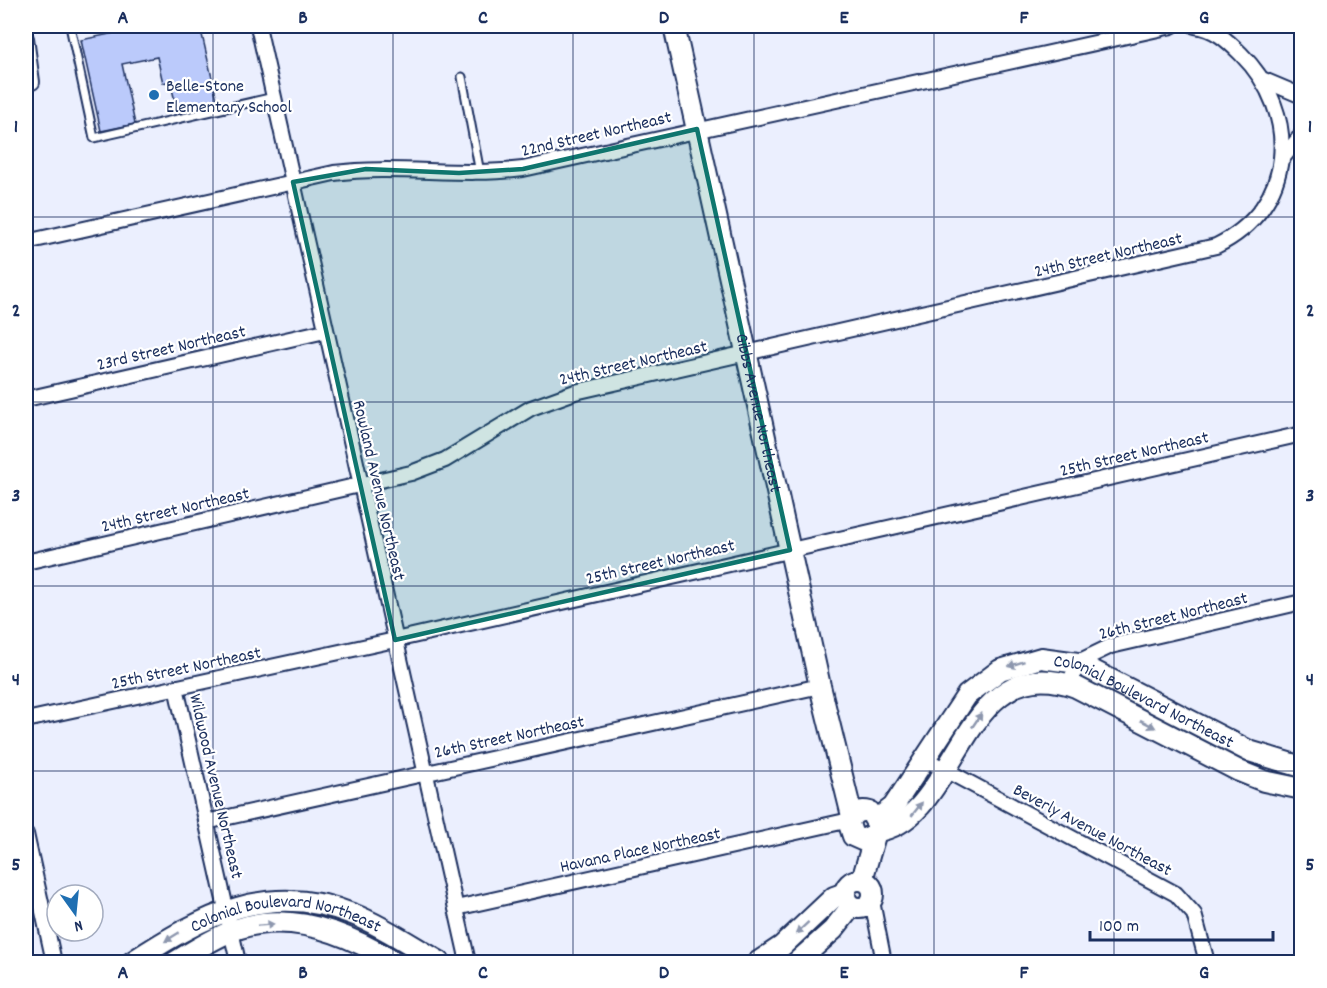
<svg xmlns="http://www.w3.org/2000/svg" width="1327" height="988" font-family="Dekko,sans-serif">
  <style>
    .building { fill: #bbcafb; stroke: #1b2f5e; stroke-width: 1.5 }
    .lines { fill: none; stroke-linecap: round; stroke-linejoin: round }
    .lane-casing { stroke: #1b2f5e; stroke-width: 11 }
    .street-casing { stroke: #1b2f5e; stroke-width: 18 }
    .secondary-casing { stroke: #1b2f5e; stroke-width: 24 }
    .lane { stroke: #fff; stroke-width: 7 }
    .street { stroke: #fff; stroke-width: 14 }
    .secondary { stroke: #fff; stroke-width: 20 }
    .oneway { fill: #8d97ae }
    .marked { fill: #0f766e; fill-opacity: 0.2; stroke: #0f766e; stroke-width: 4.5; stroke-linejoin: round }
    .grid { fill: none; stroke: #1b2f5e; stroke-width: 1.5; stroke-opacity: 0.55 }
    .poi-dot { fill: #1f6fb2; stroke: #fff; stroke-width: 2 }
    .labels { text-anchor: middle; stroke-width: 4.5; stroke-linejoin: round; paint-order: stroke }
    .poi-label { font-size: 18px; fill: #1b2f5e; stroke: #fff; text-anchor: start }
    .street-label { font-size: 18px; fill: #1b2f5e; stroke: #fff }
    .neatline { fill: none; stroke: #1b2f5e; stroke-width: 2 }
    .grid-label { font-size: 20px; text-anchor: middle; font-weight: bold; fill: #1b2f5e }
  </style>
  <rect width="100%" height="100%" fill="#ebeffe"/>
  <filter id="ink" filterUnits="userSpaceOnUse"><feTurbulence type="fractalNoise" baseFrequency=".0167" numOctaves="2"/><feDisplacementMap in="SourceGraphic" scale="12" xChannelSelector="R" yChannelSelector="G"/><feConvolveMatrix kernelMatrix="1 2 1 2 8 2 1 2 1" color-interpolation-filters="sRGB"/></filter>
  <g filter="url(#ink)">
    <polygon class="building" points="148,26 200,26 218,104 178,113 170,81 163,83 157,57 122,64 135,124 101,131 81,40"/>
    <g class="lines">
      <defs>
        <g id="lane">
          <polyline points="70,26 94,138 274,97"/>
          <polyline points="462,77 480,173"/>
        </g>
        <g id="street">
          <polyline points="258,26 468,962"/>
          <polyline points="26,38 32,82 26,84"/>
          <polyline points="1264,80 1302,96"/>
          <polyline points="1282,159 1302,134"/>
          <path d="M26,242L334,173C397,165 460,177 523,169L1172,26"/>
          <polyline points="26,399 325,331"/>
          <path d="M26,562L411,473L445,460L531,408L575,392L1216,246C1296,207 1301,114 1241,54C1227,40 1214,28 1195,26"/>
          <polyline points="1068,684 1080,661 1111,646 1302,602"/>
          <polyline points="176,687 238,962"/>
          <polyline points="26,720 395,640 1302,434"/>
          <polyline points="925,759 1176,894 1194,914 1207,962"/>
          <polyline points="206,822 820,686"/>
          <polyline points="26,834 54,962"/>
          <polyline points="872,901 884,962"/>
          <polyline points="456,908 850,820"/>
        </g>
        <g id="secondary">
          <path id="s1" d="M674,26L820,686L852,816"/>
          <path id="s2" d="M876,820L893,807L967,695L1000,670L1041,658L1078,663L1249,751L1302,767"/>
          <path d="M876,831C960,821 960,645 1076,687L1239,771L1264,781L1302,789"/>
          <circle cx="859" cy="894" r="14"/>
          <path d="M862,880L878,825L870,812C859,809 851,813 849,824L853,836L862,840L875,834"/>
          <path id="s3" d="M132,962C203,916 269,879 355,915C385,927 412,946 440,962"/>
          <path d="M175,962C193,951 212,939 232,931C287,909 347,933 394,962"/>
          <polyline points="758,962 782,946 834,897 845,893"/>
          <polyline points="797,962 833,930 851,907"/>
        </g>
      </defs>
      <use href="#lane" class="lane-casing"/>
      <use href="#street" class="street-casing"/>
      <use href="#secondary" class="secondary-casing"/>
      <use href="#lane" class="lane"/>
      <use href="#street" class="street"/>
      <use href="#secondary" class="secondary"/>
    </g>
    <defs><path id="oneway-solid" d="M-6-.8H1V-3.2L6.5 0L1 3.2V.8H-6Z" transform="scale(1.5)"/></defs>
    <g class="oneway">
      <use href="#oneway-solid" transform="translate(1016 664) rotate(162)"/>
      <use href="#oneway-solid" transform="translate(977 720) rotate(-56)"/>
      <use href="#oneway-solid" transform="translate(1148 724) rotate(27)"/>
      <use href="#oneway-solid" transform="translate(917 809) rotate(-52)"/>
      <use href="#oneway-solid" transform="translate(266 925) rotate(-4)"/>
      <use href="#oneway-solid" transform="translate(802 928) rotate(137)"/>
      <use href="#oneway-solid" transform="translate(172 937) rotate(148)"/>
    </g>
  </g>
  <path class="marked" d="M697,129L790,550L395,640L293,182L366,169L459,173L523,169Z"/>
  <path class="grid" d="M213,26V962M393,26V962M573,26V962M754,26V962M934,26V962M1114,26V962M26,217H1302M26,402H1302M26,586H1302M26,771H1302"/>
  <circle class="poi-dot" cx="154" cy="95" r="6"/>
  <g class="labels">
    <g class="poi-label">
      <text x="166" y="91">Belle-Stone<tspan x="166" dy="21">Elementary School</tspan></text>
    </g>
    <g class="street-label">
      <text transform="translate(596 133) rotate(-13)" y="6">22nd Street Northeast</text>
      <text transform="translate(1108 254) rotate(-13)" y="6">24th Street Northeast</text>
      <text transform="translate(171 347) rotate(-13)" y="6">23rd Street Northeast</text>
      <text transform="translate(633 362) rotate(-13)" y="6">24th Street Northeast</text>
      <text dy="6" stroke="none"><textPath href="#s1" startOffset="396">Gibbs Avenue Northeast</textPath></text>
      <text transform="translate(1134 453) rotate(-13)" y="6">25th Street Northeast</text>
      <text transform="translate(380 490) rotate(77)" y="6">Rowland Avenue Northeast</text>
      <text transform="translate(175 509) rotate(-13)" y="6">24th Street Northeast</text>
      <text transform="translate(660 561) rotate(-13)" y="6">25th Street Northeast</text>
      <text transform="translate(1173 615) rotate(-14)" y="6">26th Street Northeast</text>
      <text transform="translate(186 667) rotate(-12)" y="6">25th Street Northeast</text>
      <text dy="6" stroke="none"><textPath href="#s2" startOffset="352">Colonial Boulevard Northeast</textPath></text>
      <text transform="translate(509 736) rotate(-12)" y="6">26th Street Northeast</text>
      <text transform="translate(217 786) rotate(77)" y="6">Wildwood Avenue Northeast</text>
      <text transform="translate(1093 829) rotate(28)" y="6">Beverly Avenue Northeast</text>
      <text transform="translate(640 849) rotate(-12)" y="6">Havana Place Northeast</text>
      <text dy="6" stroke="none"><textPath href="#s3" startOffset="168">Colonial Boulevard Northeast</textPath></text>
    </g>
  </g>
  <rect width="1327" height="988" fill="none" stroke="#fff" stroke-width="66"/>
  <g transform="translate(75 913) rotate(165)"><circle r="28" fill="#ffffff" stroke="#a4acbf" stroke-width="1.5"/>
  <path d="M0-4.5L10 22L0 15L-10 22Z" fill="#1f6fb2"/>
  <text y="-9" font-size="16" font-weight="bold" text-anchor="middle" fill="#1b2f5e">N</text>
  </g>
  <path d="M1090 931v9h183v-9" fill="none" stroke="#1b2f5e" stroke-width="3"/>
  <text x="1099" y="931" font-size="18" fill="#1b2f5e" stroke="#ffffff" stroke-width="4.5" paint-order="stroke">100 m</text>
  <rect x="33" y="33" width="1261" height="922" class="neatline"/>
  <g class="grid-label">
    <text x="123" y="23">A</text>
    <text x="303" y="23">B</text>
    <text x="483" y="23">C</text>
    <text x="664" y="23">D</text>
    <text x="844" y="23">E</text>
    <text x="1024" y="23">F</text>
    <text x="1204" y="23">G</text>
    <text x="16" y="132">1</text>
    <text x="1310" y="132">1</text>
    <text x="16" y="316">2</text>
    <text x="1310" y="316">2</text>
    <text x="16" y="501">3</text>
    <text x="1310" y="501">3</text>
    <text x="16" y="685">4</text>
    <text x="1310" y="685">4</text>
    <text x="16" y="870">5</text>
    <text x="1310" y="870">5</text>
    <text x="123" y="978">A</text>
    <text x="303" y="978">B</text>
    <text x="483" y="978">C</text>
    <text x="664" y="978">D</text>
    <text x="844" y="978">E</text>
    <text x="1024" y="978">F</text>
    <text x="1204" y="978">G</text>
  </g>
</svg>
